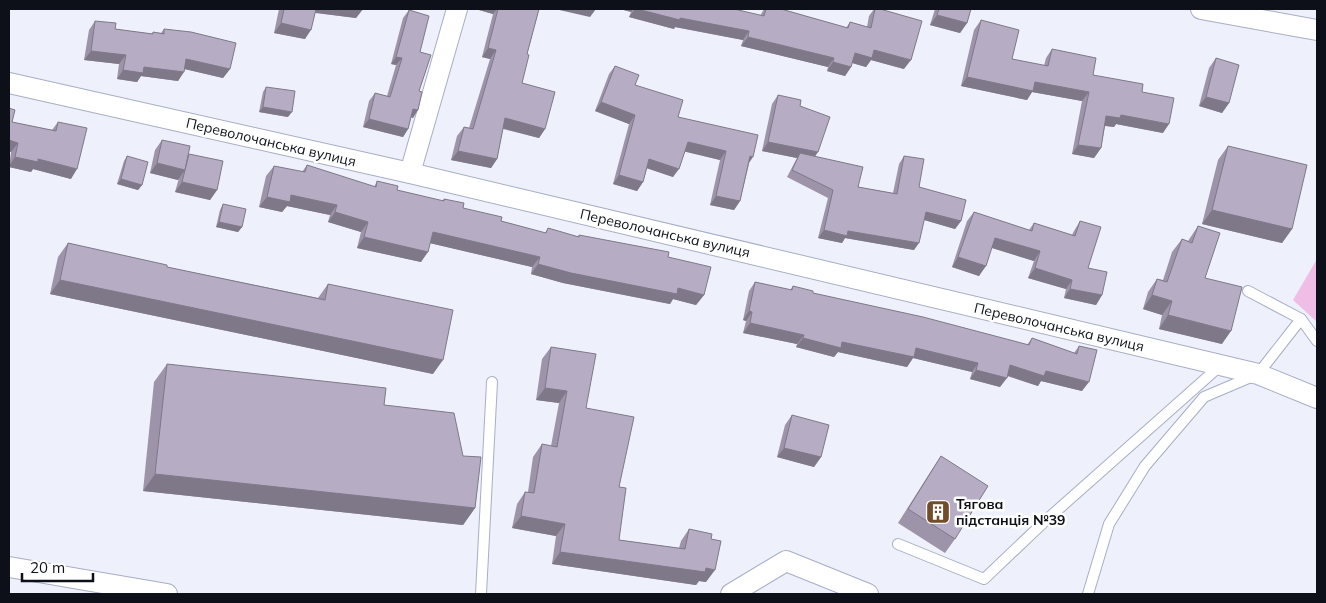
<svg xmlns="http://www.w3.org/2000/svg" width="1326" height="603" font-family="Mulish,sans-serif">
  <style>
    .grass { fill: #f0bde6 }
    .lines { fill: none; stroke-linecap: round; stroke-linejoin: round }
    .service-casing { stroke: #a7aec6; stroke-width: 12 }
    .minor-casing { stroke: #a7aec6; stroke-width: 22 }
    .service { stroke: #fff; stroke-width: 10 }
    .minor { stroke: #fff; stroke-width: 20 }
    .wall { fill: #9d94a9 }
    .shaded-wall { fill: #7f7889 }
    .building { fill: #b6acc4; stroke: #7f7889 }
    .labels { text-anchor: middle; stroke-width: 5; stroke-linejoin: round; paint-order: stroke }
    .street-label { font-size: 14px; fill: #0d1018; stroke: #fefefe }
    .poi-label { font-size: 14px; font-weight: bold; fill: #0d1018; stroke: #fefefe; text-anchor: start }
  </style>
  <rect width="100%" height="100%" fill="#eef1fb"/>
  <polygon class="grass" points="1317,259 1317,322 1293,300"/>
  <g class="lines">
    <defs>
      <g id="service">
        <polyline points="1248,291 1301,319 1317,341"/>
        <polyline points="898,544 984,579 1044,522 1221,365"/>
        <polyline points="481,594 492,382"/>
        <polyline points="1088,594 1109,524 1145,466 1204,397 1258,374 1301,319"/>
      </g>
      <g id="minor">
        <polyline points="1201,9 1317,30"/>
        <polyline points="9,83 410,173 1258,374 1317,398"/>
        <polyline points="410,173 457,9"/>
        <polyline points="9,567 167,594"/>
        <polyline points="731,594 786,561 868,594"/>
      </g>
    </defs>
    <use href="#service" class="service-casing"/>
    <use href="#minor" class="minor-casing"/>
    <use href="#service" class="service"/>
    <use href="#minor" class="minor"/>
  </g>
  <g class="wall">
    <polygon points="279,9 363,9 356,18 315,13 305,39 274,33"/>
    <polygon points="480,9 539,9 527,54 522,83 545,129 539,138 503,129 497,159 491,168 451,160 457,136 464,127 469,128 490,59 482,57 493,14 479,10"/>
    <polygon points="620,9 734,9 760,16 764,9 781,9 846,28 850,22 867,27 869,16 874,9 880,9 904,69 871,60 866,67 852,63 851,67 845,76 827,71 828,67 741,46 743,40 675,27 674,29 629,17 631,12"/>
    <polygon points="935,9 971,9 967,23 960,33 930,25"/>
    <polygon points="409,10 420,52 419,91 413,118 411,117 408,129 403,137 363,127 369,101 375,93 387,96 396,65 391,64 403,18"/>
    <polygon points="981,20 1012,59 1044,66 1046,58 1052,49 1093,75 1142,92 1163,133 1116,124 1114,127 1105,126 1101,148 1094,158 1072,154 1082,101 1032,92 1027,100 961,86 974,30"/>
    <polygon points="95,21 115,29 152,34 153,32 161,33 164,29 230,69 223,78 185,69 178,81 141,76 137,82 117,79 119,64 84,60 89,30"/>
    <polygon points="1216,58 1229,103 1222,113 1199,106 1209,68"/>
    <polygon points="615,66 635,85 678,117 749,164 740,201 734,210 710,205 720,160 685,151 673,177 647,168 643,182 637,191 613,184 629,124 595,111 609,74"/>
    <polygon points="266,87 288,117 259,112 263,92"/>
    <polygon points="778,95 800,106 815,156 858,187 893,193 899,164 904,156 919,187 961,221 955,229 924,220 914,250 845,238 842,243 818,238 828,198 787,177 797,158 762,151 772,104"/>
    <polygon points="9,108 12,122 52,130 58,122 71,179 33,169 31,172 9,167 11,152 9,151"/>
    <polygon points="162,140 188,155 217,190 210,200 175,192 179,178 178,180 150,173 155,150"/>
    <polygon points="1228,146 1292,229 1282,243 1202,224 1218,160"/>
    <polygon points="127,156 142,185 138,190 117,184 124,161"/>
    <polygon points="307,165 374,187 377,181 397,190 442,201 444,199 463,208 501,221 545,233 548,228 578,237 579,235 668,257 704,295 696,305 673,299 670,304 563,283 531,274 532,267 430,243 421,262 357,248 361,232 328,222 330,215 287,206 282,212 259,207 266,176 274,166 302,172"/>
    <polygon points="223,204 242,227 238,232 216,227 220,210"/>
    <polygon points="974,212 1029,230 1034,223 1072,235 1074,231 1080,221 1088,268 1102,295 1096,305 1064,298 1066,289 1028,278 1034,261 992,248 979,276 952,267 967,221"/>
    <polygon points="1198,226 1205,278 1222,344 1159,329 1162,315 1143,309 1148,292 1157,279 1163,280 1172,252 1182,239 1188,241"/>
    <polygon points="68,243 167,267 318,298 328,284 433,374 50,294 58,257"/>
    <polygon points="755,282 790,290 793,286 813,293 1027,345 1032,338 1074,353 1079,346 1082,391 1041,381 1038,386 1007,376 1000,387 970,379 972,372 913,358 907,367 838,352 834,357 796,347 797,344 743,333 746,321 743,320 749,291"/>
    <polygon points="551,347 586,408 619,487 619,540 679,548 681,541 689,529 711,539 706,582 699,581 696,585 552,564 556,536 512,528 517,504 525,492 528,492 533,457 542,444 551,446 559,403 536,400 542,359"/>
    <polygon points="167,364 384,405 463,456 475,508 463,525 143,491 154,382"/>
    <polygon points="792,415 821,457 814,467 777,457 785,425"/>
    <polygon points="941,456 955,539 945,553 898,523 931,471"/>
  </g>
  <g class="shaded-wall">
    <polygon points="313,9 363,9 356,18 310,12"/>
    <polygon points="480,9 497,9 493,14 479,10"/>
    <polygon points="555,9 596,9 590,17"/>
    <polygon points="620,9 633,9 631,12"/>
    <polygon points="635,9 637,9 749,31 743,40 675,27 674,29 629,17"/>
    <polygon points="937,15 967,23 960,33 930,25"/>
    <polygon points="281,23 311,30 305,39 274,33"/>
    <polygon points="748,37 834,58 828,67 741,46"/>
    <polygon points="488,48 496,50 490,59 482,57"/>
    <polygon points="874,50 911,60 904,69 871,60 866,67 849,62 855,53"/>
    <polygon points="91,51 126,55 119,64 84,60"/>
    <polygon points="396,57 402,58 396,65 391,64"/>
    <polygon points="186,59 230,69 223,78 180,68"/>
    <polygon points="833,62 851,67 845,76 827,71"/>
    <polygon points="144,67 184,72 178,81 141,76 137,82 117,79 123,70"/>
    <polygon points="967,77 1035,82 1089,92 1082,101 1032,92 1027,100 961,86"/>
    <polygon points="1206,97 1229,103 1222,113 1199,106"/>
    <polygon points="601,102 635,115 629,124 595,111"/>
    <polygon points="263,107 292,112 288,117 259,112"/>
    <polygon points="413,109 418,110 413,118 408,116"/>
    <polygon points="1121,115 1169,124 1163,133 1116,124 1114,127 1100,125 1106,116"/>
    <polygon points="505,118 545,129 539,138 498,127"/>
    <polygon points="369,119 408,129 403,137 363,127"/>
    <polygon points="9,140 18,143 11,152 9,151"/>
    <polygon points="688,142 726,151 720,160 682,151"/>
    <polygon points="768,142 818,152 812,161 800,153 797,158 762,151"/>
    <polygon points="1078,145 1101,148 1094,158 1072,154"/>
    <polygon points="458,151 497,159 491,168 451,160"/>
    <polygon points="750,156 753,157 747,166"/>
    <polygon points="15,157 38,159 77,169 71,179 33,169 31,172 9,167 9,166"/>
    <polygon points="649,159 679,169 673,177 643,167"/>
    <polygon points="157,163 185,170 178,180 150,173"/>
    <polygon points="619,175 643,182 637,191 613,184"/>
    <polygon points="121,179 142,185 138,190 117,184"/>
    <polygon points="182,182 217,190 210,200 175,192"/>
    <polygon points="291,195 337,205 330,215 287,206 282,212 259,207 267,197"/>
    <polygon points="716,196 740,201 734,210 710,205"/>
    <polygon points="1212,210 1292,229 1282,243 1202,224"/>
    <polygon points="335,212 368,222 361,232 328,222"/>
    <polygon points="926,212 961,221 955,229 921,219"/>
    <polygon points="219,222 242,227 238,232 216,227"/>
    <polygon points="824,230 848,231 919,243 914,250 845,238 842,243 818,238"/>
    <polygon points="433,232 540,257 532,267 425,242"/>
    <polygon points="364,237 428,252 421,262 357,248"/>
    <polygon points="995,238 1040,251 1034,261 989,247"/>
    <polygon points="958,257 986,266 979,276 952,267"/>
    <polygon points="538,264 678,288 704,295 696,305 673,299 670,304 563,283 531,274"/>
    <polygon points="1035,268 1072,280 1066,289 1028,278"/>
    <polygon points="60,280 443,360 433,374 50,294"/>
    <polygon points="1070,289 1102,295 1096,305 1064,298"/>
    <polygon points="1152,295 1172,301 1162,315 1143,309"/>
    <polygon points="749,311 752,312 746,321 743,320"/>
    <polygon points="1168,315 1231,331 1222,344 1159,329"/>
    <polygon points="750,323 804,335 797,344 743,333"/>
    <polygon points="803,338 842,342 916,348 978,363 972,372 913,358 907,367 838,352 834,357 796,347"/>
    <polygon points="1010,365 1046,371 1089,382 1082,391 1041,381 1038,386 1003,374"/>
    <polygon points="976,370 1007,378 1000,387 970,379"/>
    <polygon points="545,388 567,391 559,403 536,400"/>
    <polygon points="784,448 821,457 814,467 777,457"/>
    <polygon points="155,474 475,508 463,525 143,491"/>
    <polygon points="521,516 565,524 556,536 512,528"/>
    <polygon points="560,552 706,568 715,570 706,582 699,581 696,585 552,564"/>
  </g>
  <g class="building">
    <polygon points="284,9 316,9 311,30 281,23"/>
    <polygon points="498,9 539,9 527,54 529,55 522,83 555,92 545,129 505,118 497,159 458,151 464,127 473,129 496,50 488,48"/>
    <polygon points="637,9 734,9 764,16 766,9 781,9 848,28 850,22 871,28 875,9 880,9 922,21 911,60 874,50 872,58 855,53 851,67 833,62 834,58 748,37 749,31 680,18 680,20"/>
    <polygon points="939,9 971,9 967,23 937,15"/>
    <polygon points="409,10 429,16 420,52 431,55 419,91 422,92 418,110 413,109 408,129 369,119 375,93 390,97 402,58 396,57"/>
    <polygon points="981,20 1019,30 1012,59 1048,66 1052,49 1096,58 1093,75 1143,84 1142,92 1174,98 1169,124 1121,115 1120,118 1106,116 1101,148 1078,145 1089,92 1035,82 1033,91 967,77"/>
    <polygon points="95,21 116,23 115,29 153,34 153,32 164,34 164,29 191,32 236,43 230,69 186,59 184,72 144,67 143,73 123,70 126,55 91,51"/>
    <polygon points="1216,58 1239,65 1229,103 1206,97"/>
    <polygon points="615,66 639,75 635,85 683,100 678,117 758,135 753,157 750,156 740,201 716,196 726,151 688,142 679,169 649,159 643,182 619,175 635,115 601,102"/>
    <polygon points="266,87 295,91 292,112 263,107"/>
    <polygon points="778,95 801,100 800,106 830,117 818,152 768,142"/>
    <polygon points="9,108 15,110 12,122 56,131 58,122 87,128 77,169 38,159 38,162 15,157 18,143 9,140"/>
    <polygon points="162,140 190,146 185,170 157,163"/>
    <polygon points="1228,146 1307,165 1292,229 1212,210"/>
    <polygon points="800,153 863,167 858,187 897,194 904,156 924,159 919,187 966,200 961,221 926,212 919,243 848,231 847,236 824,230 833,190 792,170"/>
    <polygon points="189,154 223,161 217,190 182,182"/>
    <polygon points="127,156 148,162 142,185 121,179"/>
    <polygon points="307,165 376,187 377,181 398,186 397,190 444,201 444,199 464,203 463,208 502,217 501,221 546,233 548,228 579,237 579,235 669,252 668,257 711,267 704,295 678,288 677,294 571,273 538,264 540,257 433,232 428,252 364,237 368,222 335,212 337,205 291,195 290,202 267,197 274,166 305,172"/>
    <polygon points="223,204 246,209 242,227 219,222"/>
    <polygon points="974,212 1032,231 1034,223 1075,236 1080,221 1101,227 1088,268 1107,272 1102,295 1070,289 1072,280 1035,268 1040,251 995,238 986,266 958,257"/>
    <polygon points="1198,226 1220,233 1205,278 1242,287 1231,331 1168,315 1172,301 1152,295 1157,279 1167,282 1182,239 1192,243"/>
    <polygon points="68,243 167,265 167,267 325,300 328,284 453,310 443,360 60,280"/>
    <polygon points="755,282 792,290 793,286 813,291 813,293 923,317 1029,345 1032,338 1077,354 1079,346 1097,350 1089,382 1046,371 1044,376 1010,365 1007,378 976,370 978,363 916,348 914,357 842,342 841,348 803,338 804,335 750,323 752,312 749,311"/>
    <polygon points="551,347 596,354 586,408 634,417 619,487 626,488 619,540 685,549 689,529 712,534 711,539 721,541 715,570 706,568 705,572 560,552 565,524 521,516 525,492 534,493 542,444 557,447 567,391 545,388"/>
    <polygon points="167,364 386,388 384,405 454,413 463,456 481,457 475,508 155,474"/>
    <polygon points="792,415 829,425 821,457 784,448"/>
    <polygon points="941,456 988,486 955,539 908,509"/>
  </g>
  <defs>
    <symbol id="building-square" viewBox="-11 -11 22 22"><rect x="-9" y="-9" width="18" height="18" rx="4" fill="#734d29" stroke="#fefefe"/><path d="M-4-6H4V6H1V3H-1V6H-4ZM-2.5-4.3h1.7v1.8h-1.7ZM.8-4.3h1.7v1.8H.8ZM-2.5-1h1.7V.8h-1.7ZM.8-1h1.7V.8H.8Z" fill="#fff"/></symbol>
  </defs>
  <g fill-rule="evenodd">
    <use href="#building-square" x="924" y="498" width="28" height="28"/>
  </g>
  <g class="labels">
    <g class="street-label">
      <text transform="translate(271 142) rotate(13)" y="5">Переволочанська вулиця</text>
      <text transform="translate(665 233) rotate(13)" y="5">Переволочанська вулиця</text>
      <text transform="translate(1059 327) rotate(13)" y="5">Переволочанська вулиця</text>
    </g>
    <g class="poi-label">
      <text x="956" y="509">Тягова<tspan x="956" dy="16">пiдстанцiя №39</tspan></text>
    </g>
  </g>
  <rect width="1326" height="603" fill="none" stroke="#0d1018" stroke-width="20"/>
  <path d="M22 573v8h71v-8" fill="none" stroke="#0d1018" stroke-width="2.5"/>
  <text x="30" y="573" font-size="15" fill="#0d1018" stroke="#fefefe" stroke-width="4" paint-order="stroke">20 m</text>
</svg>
